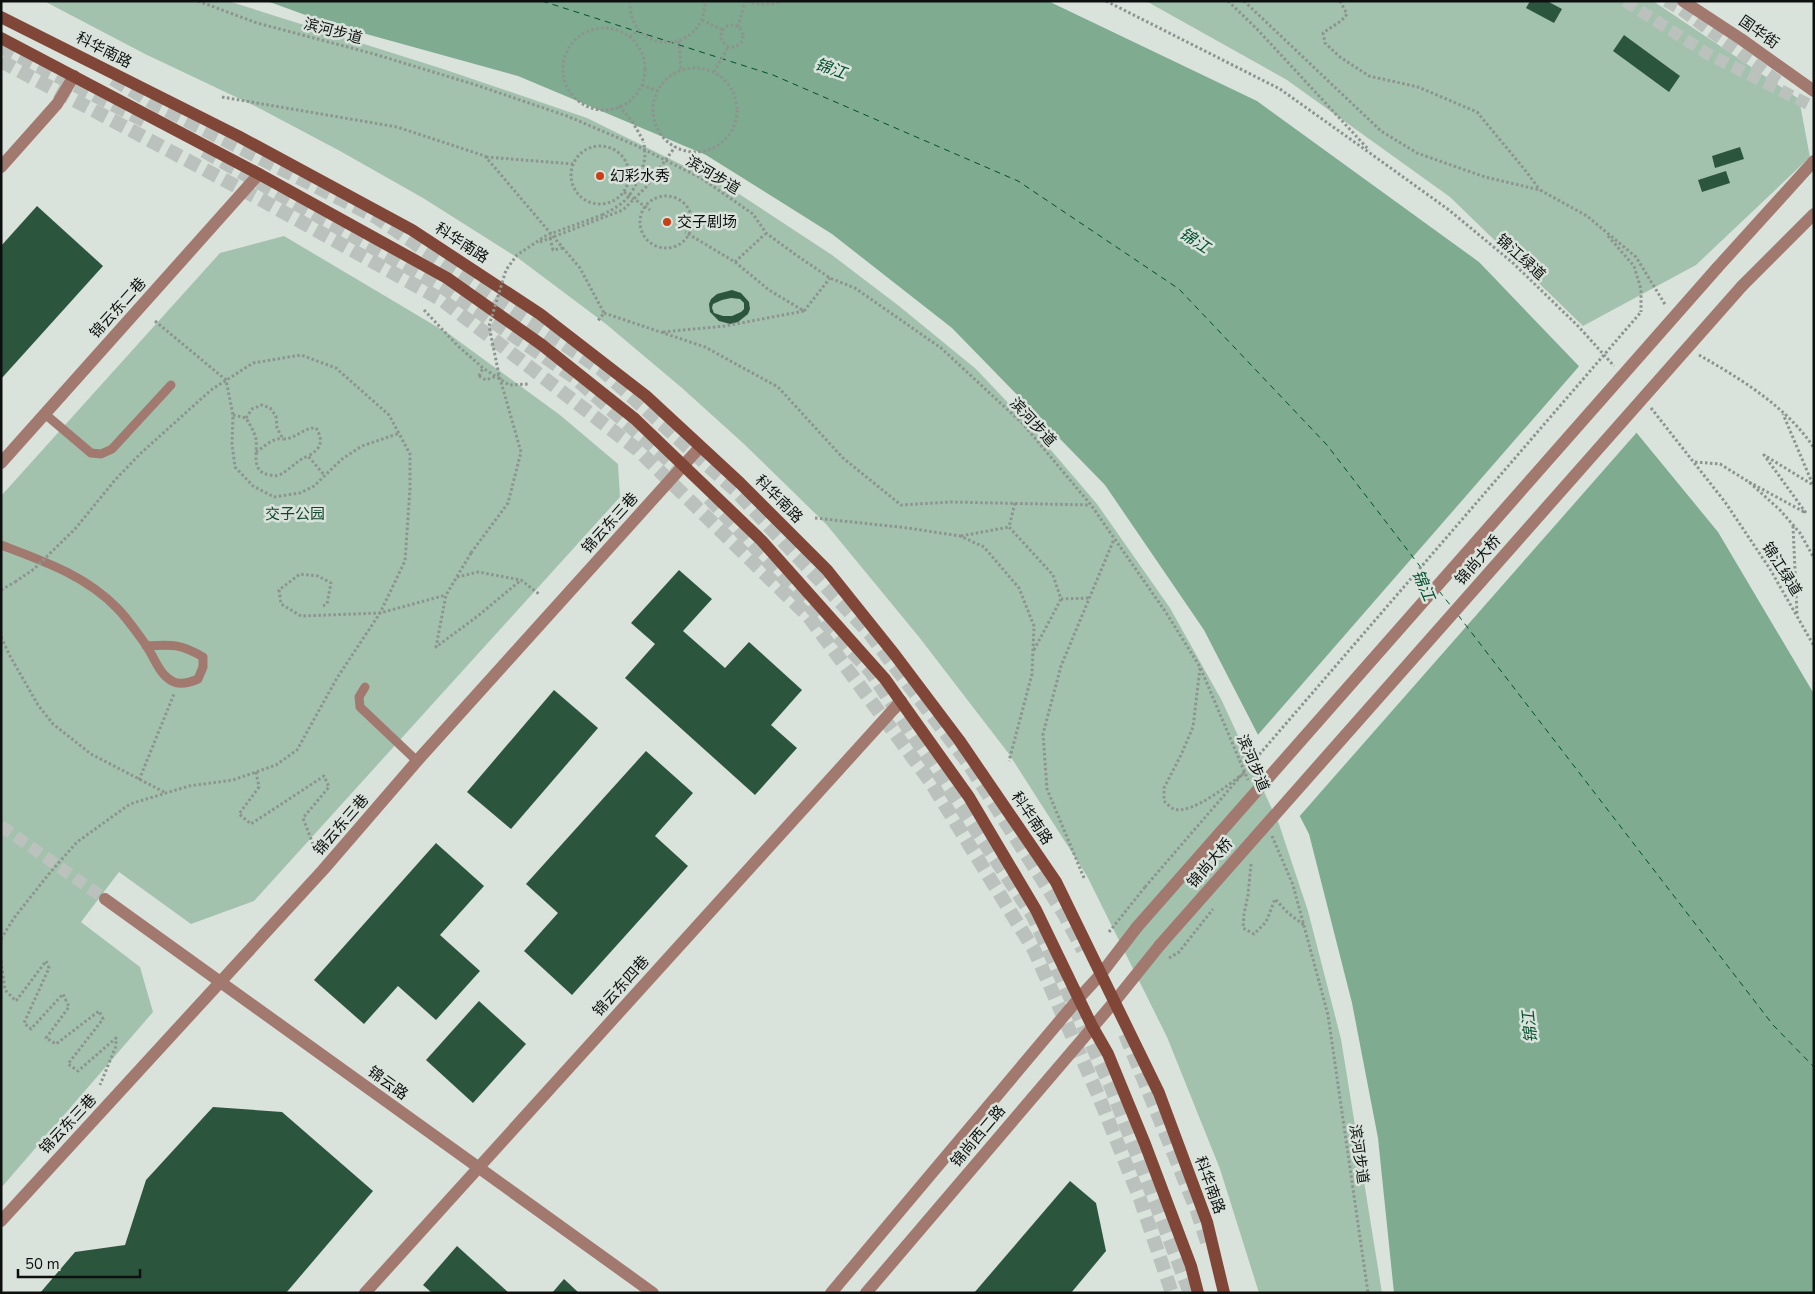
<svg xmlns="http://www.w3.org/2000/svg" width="1815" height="1294" font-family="'Nunito Sans','Noto Sans SC',sans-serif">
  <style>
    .green { fill: #a3c2ae }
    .water { fill: #7fab90 }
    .pier { fill: #dae2dc }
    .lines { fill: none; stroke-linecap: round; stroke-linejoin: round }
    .ferry { stroke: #00502e; stroke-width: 1; stroke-dasharray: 6 5; stroke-linecap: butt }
    .building { fill: #2c553e; fill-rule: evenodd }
    .minor-tunnel { stroke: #bbc2bd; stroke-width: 12; stroke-dasharray: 12 6; stroke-linecap: butt }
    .secondary-tunnel { stroke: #bbc2bd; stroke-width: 12; stroke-dasharray: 12 6; stroke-linecap: butt }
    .trunk-tunnel { stroke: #bbc2bd; stroke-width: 14; stroke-dasharray: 14 7; stroke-linecap: butt }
    .path { stroke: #8d948f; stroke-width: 3; stroke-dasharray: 2.5 2.5; stroke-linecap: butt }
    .service { stroke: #a2796e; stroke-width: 9 }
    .minor { stroke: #a2796e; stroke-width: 12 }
    .tertiary { stroke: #a2796e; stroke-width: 12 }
    .secondary { stroke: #804738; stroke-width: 12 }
    .path-bridge { stroke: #8d948f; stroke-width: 3; stroke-dasharray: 2.5 2.5; stroke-linecap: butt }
    .tertiary-bridge { stroke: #a2796e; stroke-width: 12 }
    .poi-dot { fill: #c94017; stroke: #dae2dc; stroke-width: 2 }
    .labels { text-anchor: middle; stroke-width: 5; stroke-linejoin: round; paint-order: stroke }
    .street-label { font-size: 15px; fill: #0d100e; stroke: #dae2dc }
    .poi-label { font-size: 15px; fill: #0d100e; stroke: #dae2dc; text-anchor: start }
    .park-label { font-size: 15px; fill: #11472c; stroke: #dae2dc }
    .water-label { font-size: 16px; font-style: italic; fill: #00502e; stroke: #dae2dc }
  </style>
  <rect width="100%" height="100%" fill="#dae2dc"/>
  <g class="green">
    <polygon points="44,1 228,1 443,69 587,118 733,190 832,255 899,306 976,369 1033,429 1097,504 1170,608 1222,701 1279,824 1308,911 1341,1039 1382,1293 1259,1293 1220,1169 1167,1037 1087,876 1009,754 919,637 826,524 744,444 682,388 606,324 518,258 423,198 340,151 257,107 145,54"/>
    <polygon points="1146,1 1653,1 1799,99 1810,157 1696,265 1583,326 1450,197 1287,80"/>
    <polygon points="284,236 449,334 560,415 618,464 620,497 254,901 191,924 119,872 81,922 140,967 153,1012 1,1188 1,496 220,253"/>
  </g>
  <polygon class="water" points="267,1 1048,1 1257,101 1479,262 1599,387 1718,532 1814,694 1814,1293 1394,1293 1378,1138 1352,1003 1309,834 1204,630 1105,485 952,328 832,234 706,155 518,76 330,24"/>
  <polygon class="pier" points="1581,364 1601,386 1638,431 1298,818 1256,737"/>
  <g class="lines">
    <g class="ferry">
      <polyline points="542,1 773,75 1018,181 1179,289 1327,445 1432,582"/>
      <polyline points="1439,591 1451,606"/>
      <polyline points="1458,615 1773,1025 1814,1067"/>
    </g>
  </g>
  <g class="building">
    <polygon points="1530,1 1547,1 1562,9 1554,23 1526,8"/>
    <polygon points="1624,35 1680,76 1669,92 1613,51"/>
    <polygon points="1740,147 1744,159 1715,168 1712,156"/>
    <polygon points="1726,171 1730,183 1702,192 1698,180"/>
    <polygon points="37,206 103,266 1,379 1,246"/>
    <path d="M732,290L741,293L749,302L750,309L748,314L738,322L730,324L719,321L710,312L709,304L711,299L717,294ZM731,298L740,299L744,303V309L741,312L732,316H723L714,313L712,308L713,304L722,300Z"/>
    <polygon points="679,570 712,599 683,631 725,668 749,642 802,690 771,725 797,748 755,795 625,678 655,644 631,623"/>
    <polygon points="554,690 598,728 511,829 467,792"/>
    <polygon points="646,751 693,793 655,836 688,866 572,995 524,951 558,913 526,884"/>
    <polygon points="436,843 484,886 440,935 480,971 436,1020 398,986 364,1024 314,980"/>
    <polygon points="479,1001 526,1044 473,1103 426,1060"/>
    <polygon points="213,1107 282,1112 373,1191 286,1293 40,1293 75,1252 125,1245 146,1180"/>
    <polygon points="1070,1181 1096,1203 1106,1251 1071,1293 974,1293"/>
    <polygon points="457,1246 509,1293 432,1293 423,1285"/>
    <polygon points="564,1279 579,1293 552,1293"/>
  </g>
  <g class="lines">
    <polyline class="minor-tunnel" points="1,826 105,899"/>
    <g class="secondary-tunnel">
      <polyline points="1625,1 1708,54 1810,105"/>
      <polyline points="1666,1 1680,9 1782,84"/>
    </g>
    <g class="trunk-tunnel">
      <polyline points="1,47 147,122"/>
      <polyline points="1,61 258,198 442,300 638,450 809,617 930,781 1034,950 1099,1097 1140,1199 1172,1293"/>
      <polyline points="113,79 160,107 376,217 602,370 735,490 870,634 968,763 1064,914 1083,950"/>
      <polyline points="204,151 444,288 574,377 681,471"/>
      <polyline points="709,498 871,672 1033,916 1111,1087 1190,1293"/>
      <polyline points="1125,1034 1197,1211 1207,1242"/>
    </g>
    <g class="path">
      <polyline points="198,1 257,23 374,54 476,85 567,116 635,145 701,178 753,214 766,233 796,255 830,278 855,288 941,348 1023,424 1091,505 1167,614 1200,667 1248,780"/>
      <path d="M630,1C628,56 705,56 705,1"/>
      <path d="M747,1C759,6 771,5 783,1"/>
      <polyline points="1106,1 1280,89 1374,156 1449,210 1513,263 1578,326 1614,366"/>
      <polyline points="1228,1 1257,29 1369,150"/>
      <polyline points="1244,1 1381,131 1417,153 1485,177 1540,190 1587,216 1636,257 1666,306"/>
      <path d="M1340,1L1347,14C1341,23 1332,26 1323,33L1325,43L1340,57L1369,76L1418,87L1477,112L1525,170L1540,190"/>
      <polyline points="702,20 723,30"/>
      <circle cx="732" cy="36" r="11"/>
      <polyline points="738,27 745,1"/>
      <circle cx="604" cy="69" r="41"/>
      <polyline points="630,37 639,30"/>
      <polyline points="679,41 681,70"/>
      <circle cx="695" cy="110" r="42"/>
      <polyline points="714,72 728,47"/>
      <polyline points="642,85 657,91"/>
      <polyline points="222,97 397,127 485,156 580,268 604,313 597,322"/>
      <polyline points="619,106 632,121 644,142"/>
      <circle cx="600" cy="175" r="29"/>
      <polyline points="486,157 573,164"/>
      <polyline points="624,192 650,210"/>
      <circle cx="666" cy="222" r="26"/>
      <path d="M602,215C629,201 629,198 642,172"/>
      <polyline points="1608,236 1634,266 1641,289 1641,312"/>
      <polyline points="550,238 553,250 563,248"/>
      <polyline points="735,262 765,234"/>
      <polyline points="424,310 458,346 483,368 509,385 529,384"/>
      <polyline points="804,311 830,278"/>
      <polyline points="604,313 705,347 778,387 843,458 901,505 951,502 1090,505"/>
      <polyline points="155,321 226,380 233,415 232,444 235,467 253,486 274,497 300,493 314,486 342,459 362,446 400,433"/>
      <polyline points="663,332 725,326 804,311 769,290 735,262 685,232"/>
      <path d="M1699,355C1741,379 1787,407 1814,448"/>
      <polyline points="479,376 483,368"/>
      <polyline points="1651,408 1725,502 1770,569 1814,646"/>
      <path d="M233,415L246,418C250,425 254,431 256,439C258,453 250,472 270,475C274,476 278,476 281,474C291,469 297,460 308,456L325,476"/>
      <path d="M246,418L252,409L262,405L270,408L276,416L277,428L283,439C296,439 304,427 316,428C324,441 321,449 308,456"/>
      <path d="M256,452C264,447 273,437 283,439"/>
      <polyline points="1695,462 1720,464 1749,482 1780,510 1800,533 1814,558"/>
      <polyline points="1749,482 1806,513 1764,455 1813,485 1783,414"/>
      <polyline points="1015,503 1009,527 1053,575 1061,599 1089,598"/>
      <polyline points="815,518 908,528 960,536 984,547 1019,588 1034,626 1032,674 1009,761"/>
      <polyline points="1793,526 1797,614"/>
      <polyline points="961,536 1009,527"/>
      <polyline points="471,553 446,595 436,647 479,615 521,580"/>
      <polyline points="457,577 478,572 521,580 539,594"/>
      <polyline points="1,590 15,582"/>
      <polyline points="323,606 327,604 331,583 318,576 300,574 279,590 281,604 301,616 380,613 446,595"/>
      <polyline points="1,637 10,656 38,705 53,724 91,754 166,793"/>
      <polyline points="1034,650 1061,599"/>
      <path d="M1200,668L1193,727L1181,755L1164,788V801C1167,804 1171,808 1174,809C1192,815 1229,784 1243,774"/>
      <polyline points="256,772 259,787 239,814 251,824 324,776 329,787 303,818 314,847"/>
      <polyline points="139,780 174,694"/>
      <polyline points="1272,836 1293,885 1328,1015 1368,1293"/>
      <polyline points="1251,864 1248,895 1244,914 1243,928 1254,934 1266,922 1275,899 1288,913 1304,925"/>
      <polyline points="1084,878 1047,789 1043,734 1061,666 1114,539"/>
      <polyline points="1109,932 1145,887"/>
      <polyline points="1,939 14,918 48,875 77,842 130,804 189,786 233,780 276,765 297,750 337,678 380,613 405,561 410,489 410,454 389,415 336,368 301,355 253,363 211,390 141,453 115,480 75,529"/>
      <polyline points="1169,958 1179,952 1213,909"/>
      <polyline points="1,961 5,990 16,1001 46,961 49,968 24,1023 31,1029 63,994 69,1007 46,1038 56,1044 99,1011 103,1019 68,1064 78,1071 116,1038 116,1046 100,1085"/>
    </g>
    <g class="service">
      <polyline points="45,414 91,453 101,454 112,449 171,385"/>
      <path d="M1,545C43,561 85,575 117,608C128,619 137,633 146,645C154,657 159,674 172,681C180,686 191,682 198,679L203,667V657C181,644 172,644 146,646"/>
      <polyline points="365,687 359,697 360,707 417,761"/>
    </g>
    <g class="minor">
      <polyline points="1,167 57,104 74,76"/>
      <polyline points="1,463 259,174"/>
      <polyline points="105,899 653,1293"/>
      <polyline points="1,1221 323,870 417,761 700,447"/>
      <polyline points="365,1293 901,701"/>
    </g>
    <g class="tertiary">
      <polyline points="1683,1 1741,39 1814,91"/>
      <polyline points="1717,268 1814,161"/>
      <polyline points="1742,286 1814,214"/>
      <polyline points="831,1293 1079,998 1101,974 1137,927"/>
      <polyline points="866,1293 1115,1001 1160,945"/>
    </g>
    <g class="secondary">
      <polyline points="1,17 238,136 412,230 540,314 646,396 740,483 827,570 895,655 959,740 1056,882 1159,1093 1207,1222 1224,1293"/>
      <polyline points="1,38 259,174 447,278 542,345 635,419 762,541 885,679 969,797 1036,910 1092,1026 1108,1054 1145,1144 1191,1266 1198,1293"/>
    </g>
    <g class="path-bridge">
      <polyline points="642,172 645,157 644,142"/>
      <polyline points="540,242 623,210 646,187 675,147"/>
      <polyline points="479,376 486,380 499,375"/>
      <polyline points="471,553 508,503 521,452 499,375 489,326 506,270 517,255 547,235 602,215"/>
      <polyline points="15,582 34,569 75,529"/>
      <polyline points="1145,887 1641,312"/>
    </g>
    <g class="tertiary-bridge">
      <polyline points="1137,927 1717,268"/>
      <polyline points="1160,945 1742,286"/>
    </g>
  </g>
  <g class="poi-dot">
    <circle cx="600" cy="176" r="5"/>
    <circle cx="667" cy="222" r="5"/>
  </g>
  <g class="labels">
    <g class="street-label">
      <text transform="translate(333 31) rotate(15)" y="5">滨河步道</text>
      <text transform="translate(1759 32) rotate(35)" y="5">国华街</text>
      <text transform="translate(104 50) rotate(27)" y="5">科华南路</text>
      <text transform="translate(713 175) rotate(31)" y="5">滨河步道</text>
      <text transform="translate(462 243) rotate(33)" y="5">科华南路</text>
      <text transform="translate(1521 257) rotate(42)" y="5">锦江绿道</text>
      <text transform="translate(118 308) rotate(-48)" y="5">锦云东二巷</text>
      <text transform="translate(1033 422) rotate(47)" y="5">滨河步道</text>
      <text transform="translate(779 499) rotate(45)" y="5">科华南路</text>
      <text transform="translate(610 523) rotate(-48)" y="5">锦云东三巷</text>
      <text transform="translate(1478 560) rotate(-49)" y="5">锦尚大桥</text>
      <text transform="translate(1782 569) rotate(58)" y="5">锦江绿道</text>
      <text transform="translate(1253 763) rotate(67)" y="5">滨河步道</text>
      <text transform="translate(1032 818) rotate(56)" y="5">科华南路</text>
      <text transform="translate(341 825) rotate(-49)" y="5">锦云东三巷</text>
      <text transform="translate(1210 863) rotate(-49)" y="5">锦尚大桥</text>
      <text transform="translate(621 986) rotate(-48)" y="5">锦云东四巷</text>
      <text transform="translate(388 1083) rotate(36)" y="5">锦云路</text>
      <text transform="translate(68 1124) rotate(-47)" y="5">锦云东三巷</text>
      <text transform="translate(978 1136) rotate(-50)" y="5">锦尚西二路</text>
      <text transform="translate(1359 1154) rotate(82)" y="5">滨河步道</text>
      <text transform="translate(1210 1185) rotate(70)" y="5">科华南路</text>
    </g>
    <g class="poi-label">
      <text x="610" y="181">幻彩水秀</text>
      <text x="677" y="227">交子剧场</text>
    </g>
    <g class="park-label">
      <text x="295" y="519">交子公园</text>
    </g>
    <g class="water-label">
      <text transform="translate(831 68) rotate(19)" y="6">锦江</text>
      <text transform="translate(1195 240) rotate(33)" y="6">锦江</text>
      <text transform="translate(1424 585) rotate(66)" y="6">锦江</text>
      <text transform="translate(1529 1027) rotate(-96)" y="6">锦江</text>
    </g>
  </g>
  <rect width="1815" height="1294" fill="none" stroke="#0d100e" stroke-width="5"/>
  <path d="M18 1269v8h122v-8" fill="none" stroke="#0d100e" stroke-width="2.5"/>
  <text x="25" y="1269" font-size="15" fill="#0d100e" stroke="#dae2dc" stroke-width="4" paint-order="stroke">50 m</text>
</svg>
